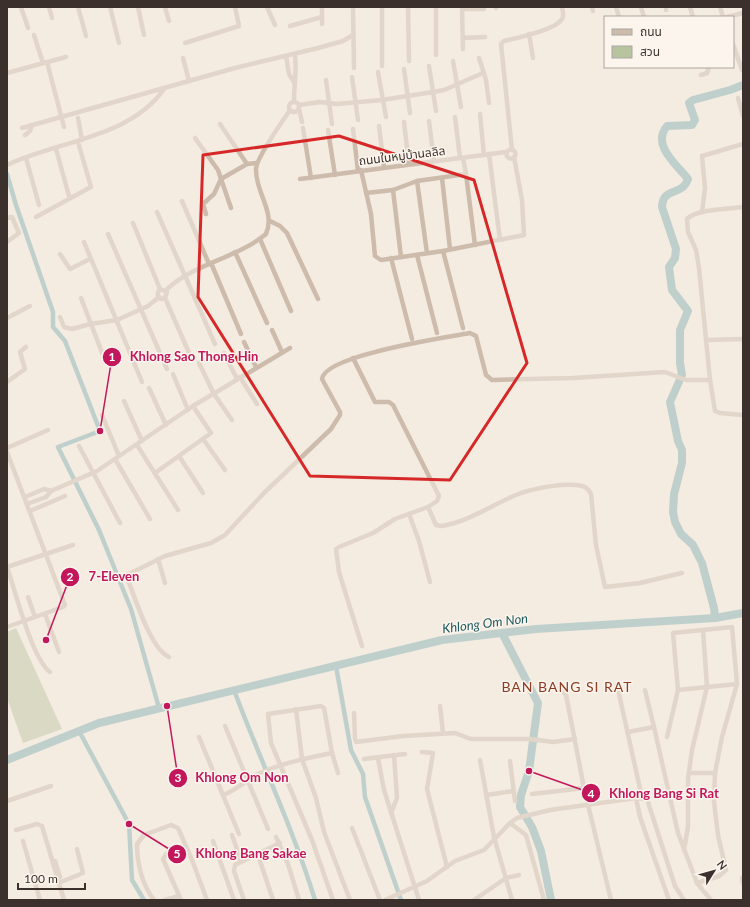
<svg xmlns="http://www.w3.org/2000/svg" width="750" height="907" font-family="Lato,'Noto Sans Thai',sans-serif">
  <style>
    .green { fill: #b8c4a0 }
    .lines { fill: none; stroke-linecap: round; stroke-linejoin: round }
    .canal { stroke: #7fb0b2; stroke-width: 4.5 }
    .river { stroke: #7fb0b2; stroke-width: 8 }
    .minor { stroke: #cdbbac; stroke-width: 4.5 }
    .marked { fill: none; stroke: #d62828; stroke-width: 3; stroke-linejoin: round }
    .labels { text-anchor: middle; stroke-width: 3; stroke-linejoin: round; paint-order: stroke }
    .street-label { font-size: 12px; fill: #3b302b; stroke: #fbf5ee }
    .water-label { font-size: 13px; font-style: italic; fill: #1f5a5e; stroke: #fbf5ee }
    .quarter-label { font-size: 14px; letter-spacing: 1px; fill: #8c3b22; stroke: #fbf5ee }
    .leader { fill: none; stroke: #c2185b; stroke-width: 1.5 }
    .callout-dot { fill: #c2185b; stroke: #fbf5ee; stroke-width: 1.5 }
    .mark-label { font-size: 12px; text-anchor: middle; font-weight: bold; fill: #fff }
    .callout-label { font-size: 13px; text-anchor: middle; font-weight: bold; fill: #c2185b; stroke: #fbf5ee; stroke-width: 3; stroke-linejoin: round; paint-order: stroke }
  </style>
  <rect width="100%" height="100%" fill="#f4ebe1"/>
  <polygon class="green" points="16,628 62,729 23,743 7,698 7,632"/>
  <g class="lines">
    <g class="canal">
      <polyline points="7,174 16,205 53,312 53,327 65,341 100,431 58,447 99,530 131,609 159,708"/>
      <polyline points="336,666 351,750 363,774 365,797 401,900"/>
      <path d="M234,690C260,760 293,828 315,900"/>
      <polyline points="79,731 129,824 132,880 144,900"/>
    </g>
    <g class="river">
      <path d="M715,618L714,608L702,563L693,545L681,534L675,522L673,512L674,494L682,463V450L678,441L670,402L682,375L680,363V330L688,311L672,290L669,267L675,258L676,249L662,207C663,186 682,197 688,179C677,165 651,145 667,126L692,125L695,120L689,103L693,100L730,90L743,85"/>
      <polyline points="502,633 538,703 529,771 521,795 520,807 532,827 541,851 551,900"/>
      <polyline points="7,760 99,723 442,640 536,629 715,618 743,613"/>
    </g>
    <g class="minor">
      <polyline points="21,7 28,28"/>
      <polyline points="49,7 52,18"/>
      <polyline points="78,7 86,36"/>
      <polyline points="110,7 119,43"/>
      <polyline points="138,7 144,35"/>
      <polyline points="165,7 169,21"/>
      <polyline points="267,7 275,25"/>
      <polyline points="322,7 322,24"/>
      <polyline points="353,7 354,68"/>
      <polyline points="382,7 382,66"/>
      <polyline points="408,7 409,61"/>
      <polyline points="462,7 463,49"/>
      <polyline points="496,7 496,8"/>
      <polyline points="592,7 593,11"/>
      <polyline points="616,7 619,17"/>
      <polyline points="641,7 644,17"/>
      <polyline points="666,7 666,10"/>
      <polyline points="690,7 693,17"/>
      <polyline points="720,7 723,17"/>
      <polyline points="462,9 484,9"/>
      <polyline points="727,17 743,13"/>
      <polyline points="290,26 322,17"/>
      <polyline points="529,34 533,58"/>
      <polyline points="34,35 43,63"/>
      <polyline points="463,38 485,37"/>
      <polyline points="185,43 239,26 235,7"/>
      <polyline points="733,44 742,70"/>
      <polyline points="436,55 436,7"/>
      <polyline points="286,56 289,74 294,82"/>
      <polyline points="183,58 189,81"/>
      <polyline points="479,58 486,80 489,103"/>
      <polyline points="453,61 461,107"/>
      <polyline points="47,62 64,127"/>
      <polyline points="429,66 436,111"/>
      <polyline points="404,69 410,113"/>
      <polyline points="378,72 386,117"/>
      <polyline points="7,73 66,57"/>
      <polyline points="701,75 707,73 709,67"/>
      <polyline points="352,77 358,120"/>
      <polyline points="326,80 332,124"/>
      <polyline points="738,98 743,116"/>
      <path d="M294,101C294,85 297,71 295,54"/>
      <circle cx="294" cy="107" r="5"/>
      <polyline points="299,105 320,102 337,104 382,100 433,92 444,90 483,73"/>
      <polyline points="299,109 302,122"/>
      <polyline points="480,114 484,155"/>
      <polyline points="455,117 460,158"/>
      <polyline points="78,118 82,140"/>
      <polyline points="429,121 434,161"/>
      <polyline points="404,122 409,164"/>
      <polyline points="220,124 247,164"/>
      <polyline points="379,126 384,167"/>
      <polyline points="22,128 235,68 318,48 343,41 353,35"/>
      <polyline points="303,128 311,178"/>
      <polyline points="353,129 358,171"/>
      <polyline points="328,130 335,175"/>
      <polyline points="25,135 30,131 32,125"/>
      <polyline points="195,138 218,170 231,208"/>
      <polyline points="56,149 69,196"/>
      <circle cx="511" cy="154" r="4.5"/>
      <path d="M512,150L501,44L504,41C516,38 556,30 562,19C564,16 563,11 562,7"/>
      <polyline points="489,154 500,240"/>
      <polyline points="26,158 39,205"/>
      <path d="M7,165C57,141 130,138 164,89"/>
      <polyline points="361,170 371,214 375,256 381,260 443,251 524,235 522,200 514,157"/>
      <polyline points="466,174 475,245"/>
      <polyline points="442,178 450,249"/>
      <polyline points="300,179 506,152"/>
      <polyline points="417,181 427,253"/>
      <polyline points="393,190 401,257"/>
      <polyline points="366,193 393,190 417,181 466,174 463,158"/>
      <polyline points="182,201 209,264"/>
      <polyline points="157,212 215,344"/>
      <polyline points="702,212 705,188 702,156 743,144"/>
      <polyline points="206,214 203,204 214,194 221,179 247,164 257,163"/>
      <polyline points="36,217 91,187 78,142"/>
      <polyline points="7,218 12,217 19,233 7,242"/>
      <polyline points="270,221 280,226 287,233 318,299"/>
      <polyline points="133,223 160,289"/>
      <polyline points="108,234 167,369"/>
      <polyline points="260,239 291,311"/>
      <polyline points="84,242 142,382"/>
      <polyline points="443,251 463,328"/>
      <polyline points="235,252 267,323"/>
      <polyline points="60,254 70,269 90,259"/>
      <polyline points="417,255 437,333"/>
      <polyline points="391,258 412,339"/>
      <polyline points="211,263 241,334"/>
      <path d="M166,290C194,263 236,259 266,234C276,212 255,192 256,169C256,158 282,122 290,110"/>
      <polyline points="81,298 103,355"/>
      <polyline points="165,298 161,299 158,296 158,292 160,289 167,292 165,298 190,355"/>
      <polyline points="60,317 64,327 72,329 90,324 117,320 148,306 159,297"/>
      <polyline points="7,318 30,306"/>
      <polyline points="272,330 282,352"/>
      <polyline points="707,340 743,339"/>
      <polyline points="244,342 256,367"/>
      <polyline points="224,353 237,379"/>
      <polyline points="353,358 375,402 389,402 393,405 439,496 437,501 428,507 395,519 373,533 339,547 336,549 339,572 362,646"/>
      <polyline points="199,363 214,394 232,420"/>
      <polyline points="173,374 188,410"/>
      <polyline points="240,377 257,404"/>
      <path d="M710,380L699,268L696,250L688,232L687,219C696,209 730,209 743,207"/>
      <polyline points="7,382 25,369 20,352 26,347"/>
      <polyline points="149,388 166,425"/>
      <polyline points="124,401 142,441"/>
      <polyline points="102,415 119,456"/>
      <polyline points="203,439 225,470"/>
      <polyline points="137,445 178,510"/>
      <polyline points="79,446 120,523"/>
      <polyline points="7,448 48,430"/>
      <polyline points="7,452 65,605 63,607 7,627"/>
      <polyline points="179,456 203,493"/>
      <polyline points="115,459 150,519"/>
      <polyline points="155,473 211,433 193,406"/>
      <polyline points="51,491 97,471 193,406 290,348"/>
      <polyline points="25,497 44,489 51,491 46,497 27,504"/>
      <path d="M428,507L436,525L442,526C471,521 494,503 521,493C536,488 567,482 582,486C587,487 589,490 591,494L596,545L605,587L640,583L682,573"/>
      <polyline points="30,511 65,496"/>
      <polyline points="409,514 419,541 430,582"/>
      <polyline points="158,559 165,583"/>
      <path d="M7,567C15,590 32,659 50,672"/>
      <polyline points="7,567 73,545"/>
      <path d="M126,575C134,594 150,649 169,657"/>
      <path d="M121,578L165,556L211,543L225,535L264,493L331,429L340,415V412L322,379C324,355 448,337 470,333L476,336L486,375L492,380L573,378L665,372L686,380H710L715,411L720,413L743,415"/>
      <polyline points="28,597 35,617"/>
      <polyline points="45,614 59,652"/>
      <polyline points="617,685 641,793"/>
      <polyline points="559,689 562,690 566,695 584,788 611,900"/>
      <polyline points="678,690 737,684"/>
      <polyline points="440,706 443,733"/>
      <polyline points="296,709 302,759 316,798 324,832 350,900"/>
      <polyline points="354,713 355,738 356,742 403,736 455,733 471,739 529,739 553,742 575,739"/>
      <polyline points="225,726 268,829"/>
      <polyline points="654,727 678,833 697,883 711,900"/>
      <polyline points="628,732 654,727 645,690"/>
      <polyline points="199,737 239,834"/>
      <polyline points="667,737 678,690 673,633 732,627 737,684 722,737 715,773 714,802 718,835 726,870 719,876 697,883"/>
      <polyline points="422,752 433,753 427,789 447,867"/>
      <polyline points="378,758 384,790 419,900"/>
      <polyline points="364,759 405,754"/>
      <polyline points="480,760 494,837 512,900"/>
      <polyline points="510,761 515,801"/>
      <polyline points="689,773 715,773"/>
      <polyline points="532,794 584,788"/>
      <path d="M223,795C237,790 247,779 260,773C283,763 307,758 332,753"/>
      <polyline points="486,795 514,791"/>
      <polyline points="7,801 51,786"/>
      <polyline points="391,813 397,798 394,755"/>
      <polyline points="510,823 526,835 544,900"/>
      <polyline points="352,828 380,900"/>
      <polyline points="16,830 37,824 42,826 64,900"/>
      <polyline points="232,835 241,861"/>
      <polyline points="276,837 288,864 299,900"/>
      <polyline points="23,841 40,900"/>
      <polyline points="213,841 234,900"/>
      <polyline points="684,850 688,827 688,779 692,750 707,687 703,630"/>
      <polyline points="258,855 273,900"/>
      <polyline points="55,861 60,877"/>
      <polyline points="742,878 743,883"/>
      <polyline points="61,882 83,873 77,849"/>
      <path d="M154,900C142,885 137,863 137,844L144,835L171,825L178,828L192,860L207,900"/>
      <polyline points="165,900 179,896"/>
      <polyline points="181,900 163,859 167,853 184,846"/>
      <polyline points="244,900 234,871 235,865 280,843"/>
      <polyline points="333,900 312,840 271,743 268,714 321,706 324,708 332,753 338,773"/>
      <polyline points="385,900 427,881 455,861 484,850 510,823 517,818 550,810 636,798"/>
      <polyline points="474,900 506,878 519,875"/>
      <polyline points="669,900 640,817 636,798 647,799 675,886 684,900"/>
    </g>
  </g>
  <path d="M0 0H750V907H0ZM339,136L474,180L527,363L450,480L310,476L198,297L203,155Z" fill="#f4ebe1" fill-opacity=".55" fill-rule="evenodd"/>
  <path class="marked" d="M339,136L474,180L527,363L450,480L310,476L198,297L203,155Z"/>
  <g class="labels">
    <g class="street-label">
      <text transform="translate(402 156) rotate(-7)" y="4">ถนนในหมู่บ้านลลิล</text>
    </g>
    <g class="water-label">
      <text transform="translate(485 623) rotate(-7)" y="5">Khlong Om Non</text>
    </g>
    <g class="quarter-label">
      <text x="567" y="692">BAN BANG SI RAT</text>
    </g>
  </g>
  <path class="leader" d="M100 431L112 357M46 640L70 577M167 706L178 778M529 771L591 793M129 824L177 854"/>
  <g class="callout-dot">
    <circle cx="100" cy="431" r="4"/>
    <circle cx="46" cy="640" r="4"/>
    <circle cx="167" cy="706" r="4"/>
    <circle cx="529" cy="771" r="4"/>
    <circle cx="129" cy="824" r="4"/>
    <circle cx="112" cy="357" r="10"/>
    <circle cx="70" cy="577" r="10"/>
    <circle cx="178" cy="778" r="10"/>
    <circle cx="591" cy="793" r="10"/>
    <circle cx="177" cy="854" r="10"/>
  </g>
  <g class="mark-label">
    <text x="112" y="361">1</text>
    <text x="70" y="581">2</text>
    <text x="178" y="782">3</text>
    <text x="591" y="798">4</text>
    <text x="177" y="858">5</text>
  </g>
  <g class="callout-label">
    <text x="194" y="361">Khlong Sao Thong Hin</text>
    <text x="114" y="581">7-Eleven</text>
    <text x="242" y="782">Khlong Om Non</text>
    <text x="664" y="798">Khlong Bang Si Rat</text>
    <text x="251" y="858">Khlong Bang Sakae</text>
  </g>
  <rect width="750" height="907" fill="none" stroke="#3b302b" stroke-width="16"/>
  <rect x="604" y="16" width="130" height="52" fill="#fbf5ee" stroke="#aea6a0"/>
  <rect x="612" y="29" width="20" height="6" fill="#cdbbac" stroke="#aea6a0"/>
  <text x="640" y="36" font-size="12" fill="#3b302b">ถนน</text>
  <rect x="612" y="46" width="20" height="12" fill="#b8c4a0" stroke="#aea6a0"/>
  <text x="640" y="56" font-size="12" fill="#3b302b">สวน</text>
  <g transform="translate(714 871) rotate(53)" stroke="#fbf5ee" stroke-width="3" paint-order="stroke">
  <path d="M0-3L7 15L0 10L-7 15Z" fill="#3b302b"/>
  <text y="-6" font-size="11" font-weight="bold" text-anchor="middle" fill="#3b302b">N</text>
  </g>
  <path d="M18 883v6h67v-6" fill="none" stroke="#3b302b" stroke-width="2"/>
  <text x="24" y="883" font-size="12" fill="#3b302b" stroke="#fbf5ee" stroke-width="3" paint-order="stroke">100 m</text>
</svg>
